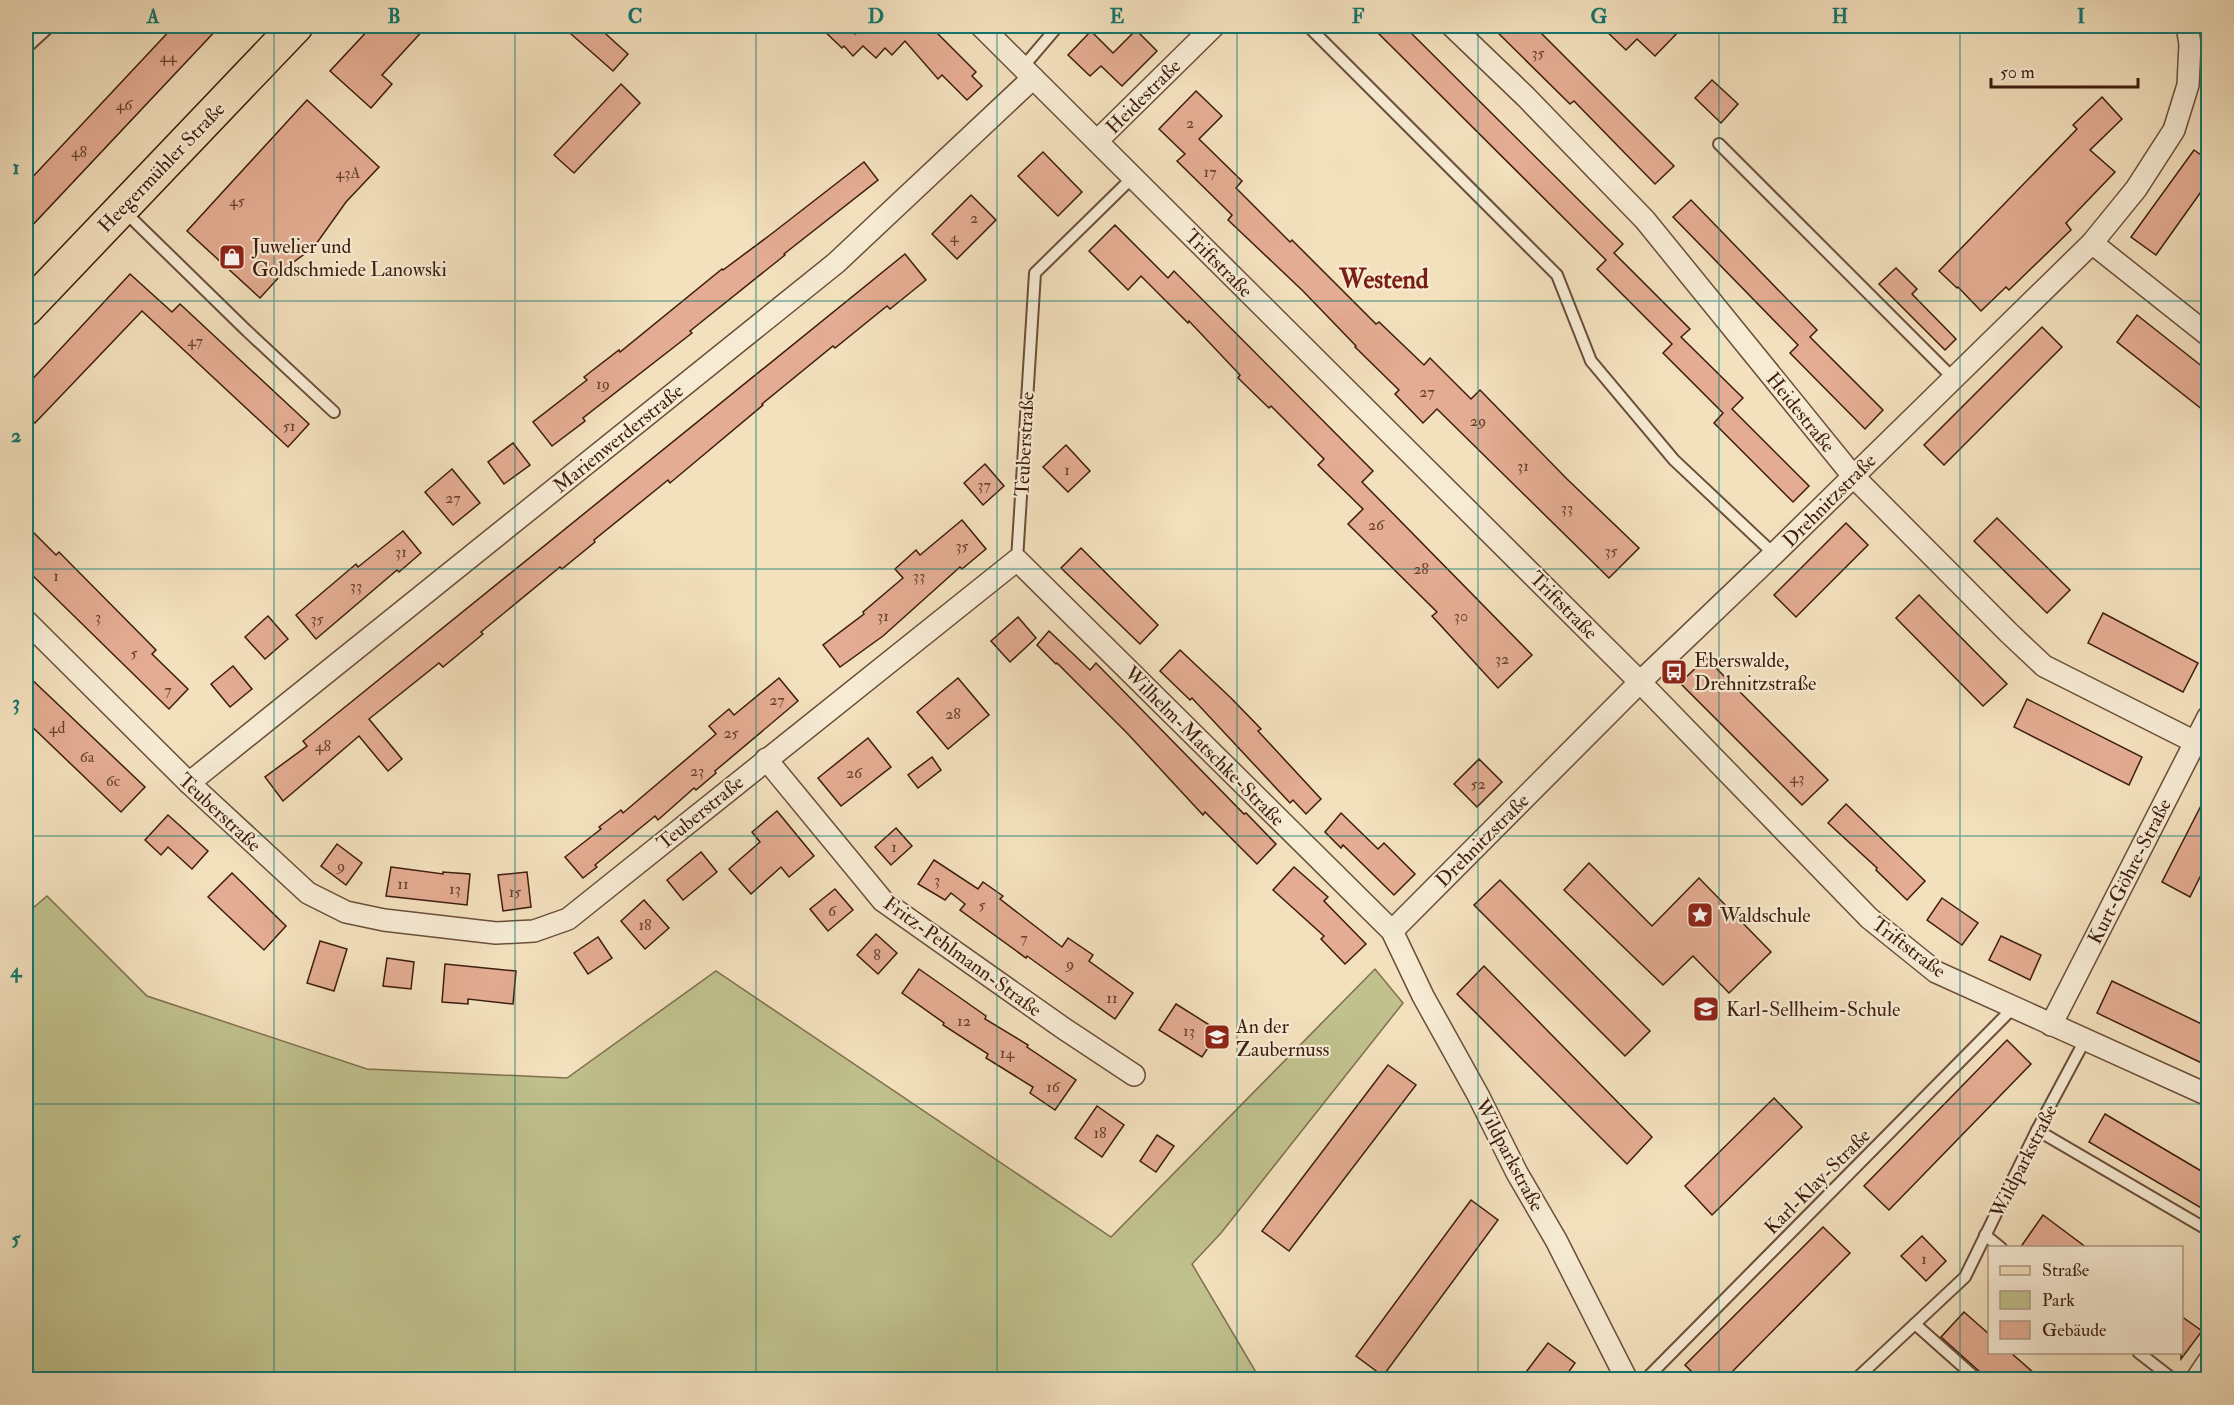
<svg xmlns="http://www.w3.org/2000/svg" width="2234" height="1405" font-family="'IM FELL Double Pica',serif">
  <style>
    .green { fill: #c0c18d; stroke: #7f6f4d; stroke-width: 1.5 }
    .building { fill: #e4ac92; stroke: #3e1d0d; stroke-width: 1.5 }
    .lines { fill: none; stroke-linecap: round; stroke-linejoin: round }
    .service-casing { stroke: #6b4e39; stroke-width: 14 }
    .minor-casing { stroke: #6b4e39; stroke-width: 24 }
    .primary-casing { stroke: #3e1d0d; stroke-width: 36 }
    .service { stroke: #f7ebd4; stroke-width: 10 }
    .minor { stroke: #f7ebd4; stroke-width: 21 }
    .primary { stroke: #f3e0bd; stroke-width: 33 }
    .grid { fill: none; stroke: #0f766e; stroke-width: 1.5; stroke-opacity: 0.55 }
    .labels { text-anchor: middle; stroke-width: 4.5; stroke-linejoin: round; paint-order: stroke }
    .number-label { font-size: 16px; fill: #68412e }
    .street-label { font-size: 20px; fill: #3e1d0d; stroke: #f7ebd4 }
    .poi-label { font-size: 20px; fill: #3e1d0d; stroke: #f7ebd4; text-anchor: start }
    .district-label { font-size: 26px; font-weight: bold; fill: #7a1f14; stroke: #f7ebd4 }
    .neatline { fill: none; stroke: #0f766e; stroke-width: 2 }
    .grid-label { font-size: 20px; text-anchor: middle; font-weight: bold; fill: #0f766e }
  </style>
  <rect width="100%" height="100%" fill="#f3e0bd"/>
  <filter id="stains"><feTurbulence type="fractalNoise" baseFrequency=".00333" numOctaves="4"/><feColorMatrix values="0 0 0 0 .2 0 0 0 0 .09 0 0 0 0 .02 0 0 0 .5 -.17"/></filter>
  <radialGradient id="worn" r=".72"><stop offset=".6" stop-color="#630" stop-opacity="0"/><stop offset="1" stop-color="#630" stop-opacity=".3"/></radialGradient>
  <polygon class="green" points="47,896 147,996 367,1069 567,1078 716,971 1111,1237 1375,969 1403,1003 1221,1233 1192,1264 1260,1379 26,1379 26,914"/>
  <g class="building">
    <polygon points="174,26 220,26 26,232 26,184"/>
    <polygon points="372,26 427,26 382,75 392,84 371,108 330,71"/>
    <polygon points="578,26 597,26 628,54 613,71 571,34"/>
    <polygon points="819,26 846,26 855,34 864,26 872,33 879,26 930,26 976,72 972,76 982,86 967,100 942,75 938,79 905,41 892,55 885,48 876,58 863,46 853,56 844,46 842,48"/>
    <polygon points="1371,26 1404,26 1623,244 1614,253 1690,329 1681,337 1743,398 1732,409 1809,486 1793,502 1714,423 1723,413 1663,353 1672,344 1597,269 1606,260"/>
    <polygon points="1491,26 1534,26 1674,166 1655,184 1574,101 1570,104"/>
    <polygon points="1601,26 1684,26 1655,56 1637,39 1626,50"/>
    <polygon points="1136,30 1157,51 1122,86 1101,66 1090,76 1068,55 1091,31 1113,53"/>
    <polygon points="1712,80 1738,104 1721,123 1695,98"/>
    <polygon points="621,84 640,103 574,173 554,155"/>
    <polygon points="1196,91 1222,116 1199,139 1242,181 1236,188 1290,242 1292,240 1376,324 1379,322 1424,365 1430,358 1471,399 1480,390 1567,479 1639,548 1609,578 1437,409 1423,423 1395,394 1399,390 1355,347 1356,346 1303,291 1228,220 1232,215 1177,161 1185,154 1159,129"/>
    <polygon points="2102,97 2122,119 2090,150 2115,172 2066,223 2071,230 2009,290 2006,287 1981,311 1958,287 1957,288 1939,271 2077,129 2073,125"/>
    <polygon points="307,100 379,167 346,202 314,247 291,264 260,298 187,231"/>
    <polygon points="2194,150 2208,160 2208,182 2156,255 2131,237"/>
    <polygon points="1043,152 1082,192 1058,216 1018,176"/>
    <polygon points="864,162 878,180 784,254 785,255 690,331 692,333 583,418 585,421 552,446 533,422 587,380 584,377 619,350 620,352 722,269 723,270 770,235"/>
    <polygon points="971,195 996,220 957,259 932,234"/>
    <polygon points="1691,200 1817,330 1810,337 1883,410 1865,429 1790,353 1798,345 1673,217"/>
    <polygon points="1115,225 1168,278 1174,271 1373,471 1362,482 1532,655 1498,688 1432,616 1437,612 1348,524 1363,509 1318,465 1324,459 1271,406 1269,408 1238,378 1240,375 1189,321 1188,323 1141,276 1128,290 1089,251"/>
    <polygon points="905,254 926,280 890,309 887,306 835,348 833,346 762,404 763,405 670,483 668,480 594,540 595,542 562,569 560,567 481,632 483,634 443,667 439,663 369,719 402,759 388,771 359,736 283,801 265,777 307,746 303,741"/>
    <polygon points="1896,268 1917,289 1912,294 1956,339 1945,350 1879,284"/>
    <polygon points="130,274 172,312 180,304 309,424 288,447 142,311 35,423 26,415 26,386"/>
    <polygon points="2137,315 2208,371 2208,414 2117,342"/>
    <polygon points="2042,327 2062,347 1944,465 1924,445"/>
    <polygon points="513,443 530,465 504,484 488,462"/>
    <polygon points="1066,445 1090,471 1068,492 1043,467"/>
    <polygon points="985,464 1004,486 983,505 964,483"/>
    <polygon points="452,469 480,503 453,525 425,492"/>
    <polygon points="1997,518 2070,590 2047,613 1974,541"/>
    <polygon points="962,520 986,549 962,569 960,567 883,636 840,667 823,645 864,614 863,612 903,578 895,569 916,550 920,555"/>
    <polygon points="1846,523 1868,545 1796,617 1774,595"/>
    <polygon points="26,525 56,555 59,552 156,650 152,654 188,689 169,709 26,569"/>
    <polygon points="403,531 421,553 399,572 397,570 316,639 296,615 356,564 358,567"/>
    <polygon points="1081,548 1158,625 1140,644 1061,568"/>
    <polygon points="1919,595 2007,684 1983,706 1896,618"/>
    <polygon points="2103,613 2198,663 2183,692 2088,643"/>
    <polygon points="268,616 288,639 265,659 245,637"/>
    <polygon points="1018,617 1036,638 1010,662 991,641"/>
    <polygon points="1049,631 1090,670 1096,663 1244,814 1246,813 1276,844 1257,864 1205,812 1203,815 1127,733 1057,663 1056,664 1037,645"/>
    <polygon points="1180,650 1231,698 1261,729 1258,731 1321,799 1306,814 1293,800 1290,803 1192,698 1190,700 1160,671"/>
    <polygon points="1706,658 1828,780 1802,805 1680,683"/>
    <polygon points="233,666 252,689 230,707 211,684"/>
    <polygon points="26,674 145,787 121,812 26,721"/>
    <polygon points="779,678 798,701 715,771 716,773 696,790 694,788 658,820 655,816 595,865 597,867 583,878 565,857 601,829 599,827 621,810 623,813 716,734 709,726 729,709 734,715"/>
    <polygon points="958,678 989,715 948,749 917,712"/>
    <polygon points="2027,699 2142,757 2129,785 2014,727"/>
    <polygon points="868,738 891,767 841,806 818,778"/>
    <polygon points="932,757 941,770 918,788 908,775"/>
    <polygon points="1479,759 1502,782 1477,807 1454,784"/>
    <polygon points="2208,792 2208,861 2190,897 2162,882"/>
    <polygon points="1846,804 1925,881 1907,900 1876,870 1877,868 1828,823"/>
    <polygon points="777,811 814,856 789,877 781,867 751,894 729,869 760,842 752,832"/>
    <polygon points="1341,813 1378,849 1384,843 1415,874 1394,895 1343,845 1341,848 1325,832"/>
    <polygon points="168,815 208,851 192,869 168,847 161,855 145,840"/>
    <polygon points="896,828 912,846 891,865 875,847"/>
    <polygon points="337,844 362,863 346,885 321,866"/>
    <polygon points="701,852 717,872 683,900 667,880"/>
    <polygon points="934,860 978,889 983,882 1003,896 1000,899 1062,947 1068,938 1093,955 1089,961 1133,993 1115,1019 1027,956 1026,958 960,910 965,904 951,893 945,900 918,884"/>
    <polygon points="1589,863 1652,926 1699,878 1771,952 1729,993 1693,956 1663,985 1564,890"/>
    <polygon points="391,867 443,874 443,872 470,874 467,905 386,896"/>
    <polygon points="1294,867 1328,897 1324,901 1366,944 1345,964 1321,939 1324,936 1273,890"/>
    <polygon points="527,872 531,907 503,911 498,875"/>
    <polygon points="232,873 286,926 264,950 208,897"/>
    <polygon points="1500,880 1650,1031 1625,1056 1474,905"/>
    <polygon points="835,889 853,910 828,931 810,909"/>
    <polygon points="1942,898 1978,923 1962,945 1927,920"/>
    <polygon points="644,900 669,928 645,949 621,921"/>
    <polygon points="876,934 897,953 878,974 857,955"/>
    <polygon points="2001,936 2041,955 2030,980 1989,960"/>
    <polygon points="598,937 612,958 588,974 574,953"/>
    <polygon points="320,941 347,949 334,991 307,983"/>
    <polygon points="387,958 414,962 411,989 383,986"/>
    <polygon points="445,964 516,971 513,1004 468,999 468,1004 442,1002"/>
    <polygon points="1484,966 1652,1137 1627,1164 1457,994"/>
    <polygon points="919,969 986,1016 985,1019 1028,1045 1027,1047 1076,1080 1055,1110 1030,1093 1033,1087 986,1058 988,1054 943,1025 944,1023 902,993"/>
    <polygon points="2112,981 2208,1027 2208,1066 2097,1013"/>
    <polygon points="1176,1004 1219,1031 1202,1057 1159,1030"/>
    <polygon points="2007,1040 2031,1064 1889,1210 1864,1186"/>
    <polygon points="1388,1065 1416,1085 1289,1251 1262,1231"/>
    <polygon points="1774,1098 1802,1127 1712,1215 1685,1186"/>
    <polygon points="1097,1106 1124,1125 1102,1157 1075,1138"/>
    <polygon points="2105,1114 2208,1175 2208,1212 2089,1142"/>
    <polygon points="1157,1135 1174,1146 1156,1172 1140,1161"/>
    <polygon points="1471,1200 1498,1220 1383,1376 1356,1356"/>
    <polygon points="2043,1215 2087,1248 2020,1248"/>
    <polygon points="1823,1227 1850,1253 1724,1380 1700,1380 1685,1365"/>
    <polygon points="1922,1236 1946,1261 1926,1281 1901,1256"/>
    <polygon points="1964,1312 1989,1334 1989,1353 2011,1353 2042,1380 1989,1380 1941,1337"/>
    <polygon points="2181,1316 2202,1331 2181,1359"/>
    <polygon points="1548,1343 1575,1363 1563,1380 1520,1380"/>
  </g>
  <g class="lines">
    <defs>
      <g id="service">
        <polyline points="1308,26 1557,275 1591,361 1674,460 1774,554"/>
        <polyline points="26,48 50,26"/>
        <polyline points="1023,67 1058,26"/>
        <polyline points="1719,144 1953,378"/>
        <polyline points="124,211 247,331 334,412"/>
        <polyline points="1017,560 1035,273 1133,177"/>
        <polyline points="2037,1130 2208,1230"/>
        <polyline points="1985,1235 2001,1248"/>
        <polyline points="1915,1324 1978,1380"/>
        <polyline points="2138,1352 2174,1380"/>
        <polyline points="1645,1380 2014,1007"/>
        <polyline points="1855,1380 1965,1277 2037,1130 2085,1040"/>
      </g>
      <g id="minor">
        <polyline points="981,26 1640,682 1869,918 1936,972 2208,1095"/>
        <polyline points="1452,26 1526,97 1645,220 1853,476 2009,633 2044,666 2195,742"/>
        <polyline points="1097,141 1214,26"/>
        <polyline points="2092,243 2208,335"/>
        <polyline points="26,621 189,783 308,893 346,912 384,920 496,933 534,931 568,919 1017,560 1392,931 1423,996 1478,1095 1517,1173 1556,1240 1627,1380"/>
        <polyline points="766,759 883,901 1063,1028 1134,1075"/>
        <polyline points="189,783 836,263 1033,78"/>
        <polyline points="1392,931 1640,682 1774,554 2092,243 2136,189 2174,130 2188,85 2190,44 2187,26"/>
        <polyline points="2051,1025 2208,717"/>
        <polyline points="2196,1380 2208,1362"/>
      </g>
      <polyline id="primary" points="26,309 296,26"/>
    </defs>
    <use href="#service" class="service-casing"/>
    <use href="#minor" class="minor-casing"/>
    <use href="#primary" class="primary-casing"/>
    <use href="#service" class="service"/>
    <use href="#minor" class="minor"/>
    <use href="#primary" class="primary"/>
  </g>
  <path class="grid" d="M274,26V1380M515,26V1380M756,26V1380M997,26V1380M1237,26V1380M1478,26V1380M1719,26V1380M1960,26V1380M26,301H2208M26,569H2208M26,836H2208M26,1104H2208"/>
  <defs>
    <symbol id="shop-square" viewBox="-11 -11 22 22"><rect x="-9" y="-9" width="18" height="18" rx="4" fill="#8f2418" stroke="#f7ebd4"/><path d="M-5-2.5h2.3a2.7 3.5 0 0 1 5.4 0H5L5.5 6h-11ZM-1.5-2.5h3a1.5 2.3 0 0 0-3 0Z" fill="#fff"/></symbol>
    <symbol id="bus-square" viewBox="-11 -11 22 22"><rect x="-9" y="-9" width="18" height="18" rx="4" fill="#8f2418" stroke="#f7ebd4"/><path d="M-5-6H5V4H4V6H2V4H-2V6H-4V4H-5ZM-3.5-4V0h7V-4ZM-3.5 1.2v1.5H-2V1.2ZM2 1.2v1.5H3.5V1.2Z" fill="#fff"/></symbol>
    <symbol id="sight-square" viewBox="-11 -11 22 22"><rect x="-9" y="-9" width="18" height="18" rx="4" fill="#8f2418" stroke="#f7ebd4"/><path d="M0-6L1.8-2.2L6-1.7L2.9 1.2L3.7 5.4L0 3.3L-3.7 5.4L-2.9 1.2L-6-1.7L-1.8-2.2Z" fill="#fff"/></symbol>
    <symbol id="school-square" viewBox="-11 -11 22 22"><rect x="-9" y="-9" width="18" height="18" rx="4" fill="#8f2418" stroke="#f7ebd4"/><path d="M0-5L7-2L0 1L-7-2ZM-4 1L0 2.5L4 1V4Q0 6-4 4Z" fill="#fff"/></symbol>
  </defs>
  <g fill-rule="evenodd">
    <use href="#shop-square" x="217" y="242" width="30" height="30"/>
    <use href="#bus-square" x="1659" y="657" width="30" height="30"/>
    <use href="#sight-square" x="1685" y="900" width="30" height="30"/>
    <use href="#school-square" x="1691" y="994" width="30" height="30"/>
    <use href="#school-square" x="1202" y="1022" width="30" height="30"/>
  </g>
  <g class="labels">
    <g class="number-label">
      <text x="1538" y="58">35</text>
      <text x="168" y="62">44</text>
      <text x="124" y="110">46</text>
      <text x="1190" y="128">2</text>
      <text x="79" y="157">48</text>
      <text x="1210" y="177">17</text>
      <text x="348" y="178">43A</text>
      <text x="237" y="206">45</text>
      <text x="974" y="223">2</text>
      <text x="954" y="242">4</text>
      <text x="195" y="346">47</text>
      <text x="603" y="389">19</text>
      <text x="1427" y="397">27</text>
      <text x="1478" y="426">29</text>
      <text x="289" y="431">51</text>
      <text x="1523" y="471">31</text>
      <text x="1067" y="475">1</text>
      <text x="984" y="490">37</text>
      <text x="453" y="503">27</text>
      <text x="1567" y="513">33</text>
      <text x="1376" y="530">26</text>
      <text x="962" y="551">35</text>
      <text x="1611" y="556">35</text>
      <text x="401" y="557">31</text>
      <text x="1421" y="574">28</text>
      <text x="56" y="581">1</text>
      <text x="919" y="581">33</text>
      <text x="356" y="591">33</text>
      <text x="883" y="621">31</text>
      <text x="1461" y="621">30</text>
      <text x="98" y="622">3</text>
      <text x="317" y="624">35</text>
      <text x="134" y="658">5</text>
      <text x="1502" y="664">32</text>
      <text x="168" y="695">7</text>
      <text x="777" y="705">27</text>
      <text x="953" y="719">28</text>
      <text x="57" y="733">4d</text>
      <text x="731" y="738">25</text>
      <text x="323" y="751">48</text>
      <text x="87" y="762">6a</text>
      <text x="697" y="776">23</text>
      <text x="854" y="778">26</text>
      <text x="1797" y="783">43</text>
      <text x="113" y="786">6c</text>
      <text x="1478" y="789">52</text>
      <text x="894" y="852">1</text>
      <text x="341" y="871">9</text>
      <text x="937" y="885">3</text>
      <text x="403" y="889">11</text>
      <text x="455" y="894">13</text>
      <text x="515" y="897">15</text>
      <text x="982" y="910">5</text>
      <text x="832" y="916">6</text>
      <text x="645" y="930">18</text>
      <text x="1024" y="943">7</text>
      <text x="877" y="960">8</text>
      <text x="1070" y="969">9</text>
      <text x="1112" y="1003">11</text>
      <text x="964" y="1026">12</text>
      <text x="1189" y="1036">13</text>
      <text x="1007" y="1058">14</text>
      <text x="1053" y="1092">16</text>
      <text x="1100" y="1138">18</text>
      <text x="1924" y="1264">1</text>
    </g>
    <g class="street-label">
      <text transform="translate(1143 96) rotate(-45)" y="7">Heidestraße</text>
      <text transform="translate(161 167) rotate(-46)" y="7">Heegermühler Straße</text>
      <text transform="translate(1219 263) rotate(45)" y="7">Triftstraße</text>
      <text transform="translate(1801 412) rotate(51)" y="7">Heidestraße</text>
      <text transform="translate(618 438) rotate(-39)" y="7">Marienwerderstraße</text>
      <text transform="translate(1024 444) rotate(-87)" y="7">Teuberstraße</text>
      <text transform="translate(1829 500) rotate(-45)" y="7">Drehnitzstraße</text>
      <text transform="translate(1564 605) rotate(45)" y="7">Triftstraße</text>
      <text transform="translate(1205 746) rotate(45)" y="7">Wilhelm-Matschke-Straße</text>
      <text transform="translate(220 812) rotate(43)" y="7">Teuberstraße</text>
      <text transform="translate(700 812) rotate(-39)" y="7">Teuberstraße</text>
      <text transform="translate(1482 840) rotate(-45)" y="7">Drehnitzstraße</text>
      <text transform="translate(2129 871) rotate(-63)" y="7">Kurt-Göhre-Straße</text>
      <text transform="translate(1909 947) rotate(37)" y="7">Triftstraße</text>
      <text transform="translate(963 956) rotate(36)" y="7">Fritz-Pehlmann-Straße</text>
      <text transform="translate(1510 1155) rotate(62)" y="7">Wildparkstraße</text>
      <text transform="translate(2023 1161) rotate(-63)" y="7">Wildparkstraße</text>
      <text transform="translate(1817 1181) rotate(-45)" y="7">Karl-Klay-Straße</text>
    </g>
    <g class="poi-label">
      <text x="252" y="253">Juwelier und<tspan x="252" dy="23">Goldschmiede Lanowski</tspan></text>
      <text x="1694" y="667">Eberswalde,<tspan x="1694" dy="23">Drehnitzstraße</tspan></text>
      <text x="1720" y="922">Waldschule</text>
      <text x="1726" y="1016">Karl-Sellheim-Schule</text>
      <text x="1236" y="1033">An der<tspan x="1236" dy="23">Zaubernuss</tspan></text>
    </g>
    <g class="district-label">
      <text x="1384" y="288">Westend</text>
    </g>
  </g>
  <rect width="2234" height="1405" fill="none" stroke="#f3e0bd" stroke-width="66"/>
  <rect x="1988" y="1246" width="195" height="108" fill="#f7ebd4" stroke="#ad9984" stroke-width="1.5"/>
  <rect x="2000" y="1266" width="30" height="9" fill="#f3e0bd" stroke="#ad9984" stroke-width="1.5"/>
  <text x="2042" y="1276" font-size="18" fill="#3e1d0d">Straße</text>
  <rect x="2000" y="1291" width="30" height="18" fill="#c0c18d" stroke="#ad9984" stroke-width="1.5"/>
  <text x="2042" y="1306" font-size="18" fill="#3e1d0d">Park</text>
  <rect x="2000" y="1321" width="30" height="18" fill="#e4ac92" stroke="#ad9984" stroke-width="1.5"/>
  <text x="2042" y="1336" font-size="18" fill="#3e1d0d">Gebäude</text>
  <path d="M1991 78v9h147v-9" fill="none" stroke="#3e1d0d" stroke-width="3"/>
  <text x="2000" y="78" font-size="18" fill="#3e1d0d" stroke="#f7ebd4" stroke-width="4.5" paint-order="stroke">50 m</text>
  <rect x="33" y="33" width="2168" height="1339" class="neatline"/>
  <g class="grid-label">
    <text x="153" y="23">A</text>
    <text x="394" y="23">B</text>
    <text x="635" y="23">C</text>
    <text x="876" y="23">D</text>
    <text x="1117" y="23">E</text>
    <text x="1358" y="23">F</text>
    <text x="1599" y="23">G</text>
    <text x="1840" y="23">H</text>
    <text x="2081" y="23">I</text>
    <text x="16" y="174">1</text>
    <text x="16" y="442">2</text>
    <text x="16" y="709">3</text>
    <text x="16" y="977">4</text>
    <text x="16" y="1245">5</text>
  </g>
  <rect width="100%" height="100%" filter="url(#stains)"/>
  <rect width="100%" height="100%" fill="url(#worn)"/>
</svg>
